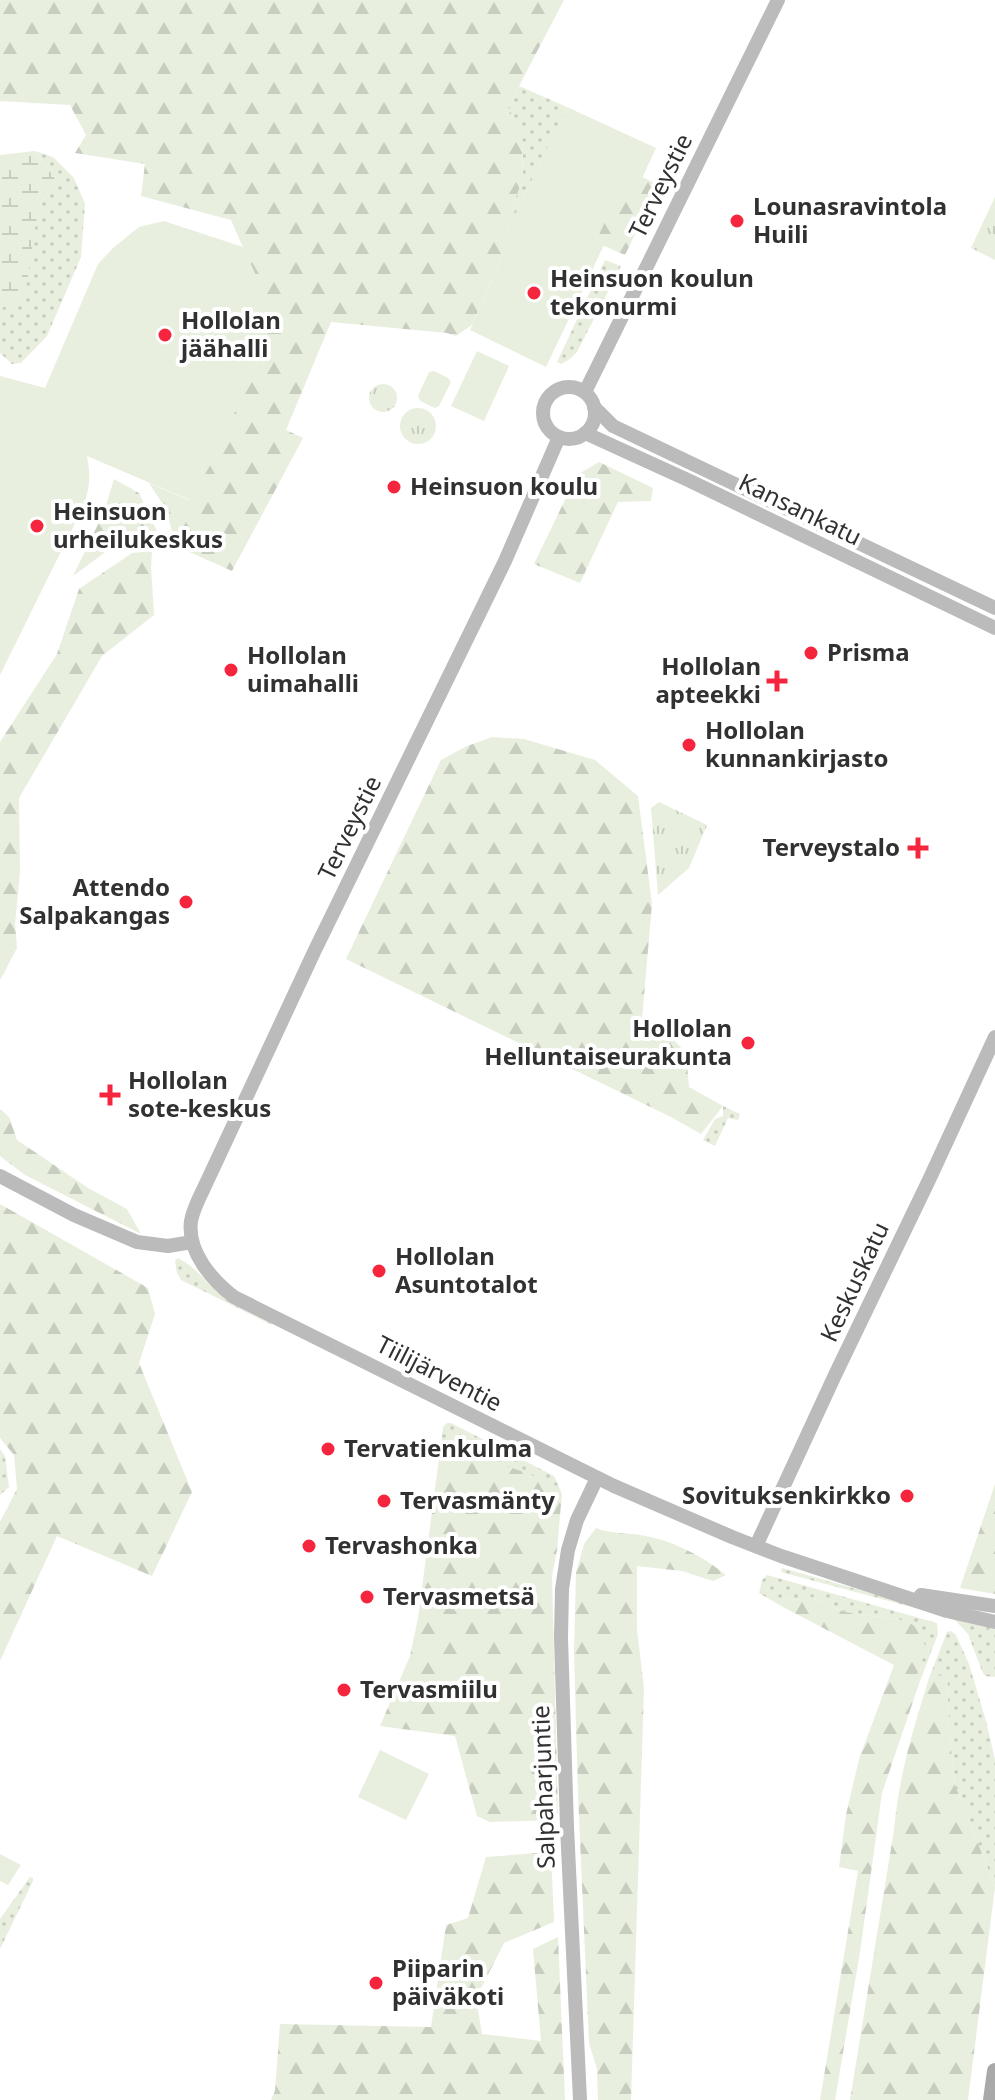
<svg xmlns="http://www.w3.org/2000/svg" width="995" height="2100" font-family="'Noto Sans',sans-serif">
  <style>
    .grass { fill: url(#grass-dots) }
    .forest { fill: url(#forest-firs) }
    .wetland { fill: url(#wetland-marsh) }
    .park { fill: url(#park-tufts) }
    .pitch { fill: #e8efde }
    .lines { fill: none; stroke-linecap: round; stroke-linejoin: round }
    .secondary { stroke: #bbb; stroke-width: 14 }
    .primary { stroke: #a9a9a9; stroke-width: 16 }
    .poi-dot { fill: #f6253e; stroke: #fff; stroke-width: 3 }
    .labels { text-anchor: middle; stroke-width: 8; stroke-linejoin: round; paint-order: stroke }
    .street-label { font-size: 24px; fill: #313131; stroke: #fff }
    .poi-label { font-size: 24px; font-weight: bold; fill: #313131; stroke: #fff; text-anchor: start }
  </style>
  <defs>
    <pattern id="grass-dots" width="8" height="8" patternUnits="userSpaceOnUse" patternTransform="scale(2)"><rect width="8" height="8" fill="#e8efde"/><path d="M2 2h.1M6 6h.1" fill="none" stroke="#c7cdbf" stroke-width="1.8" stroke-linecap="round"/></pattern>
    <pattern id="forest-firs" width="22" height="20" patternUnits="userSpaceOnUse" patternTransform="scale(2)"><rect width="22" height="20" fill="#e8efde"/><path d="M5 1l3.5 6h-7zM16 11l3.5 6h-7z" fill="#c7cdbf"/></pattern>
    <pattern id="wetland-marsh" width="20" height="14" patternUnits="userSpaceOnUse" patternTransform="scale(2)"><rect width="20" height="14" fill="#e8efde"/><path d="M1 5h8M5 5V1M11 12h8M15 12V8" fill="none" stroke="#c7cdbf"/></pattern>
    <pattern id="park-tufts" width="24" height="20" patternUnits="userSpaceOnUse" patternTransform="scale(2)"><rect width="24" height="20" fill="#e8efde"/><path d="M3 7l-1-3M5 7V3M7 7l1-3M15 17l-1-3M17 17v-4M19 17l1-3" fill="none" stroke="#c7cdbf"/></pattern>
  </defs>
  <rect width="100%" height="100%" fill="#fff"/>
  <g class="grass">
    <polygon points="519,86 567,107 506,234 514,203 523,178 522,134 508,107"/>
    <polygon points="35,151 53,157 74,178 85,204 81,257 47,336 21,363 12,364 0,353 0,308 9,305 33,235 38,209 55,179"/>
    <polygon points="605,260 621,266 577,352 570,359 561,364 557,362"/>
    <polygon points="723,1106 740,1114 738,1120 728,1118 715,1146 703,1140 715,1119 723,1116"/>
    <path d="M178,1258C198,1269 201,1278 217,1291C233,1305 255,1313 274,1322L272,1325L181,1280L177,1273L175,1261Z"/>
    <polygon points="447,1423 451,1423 554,1476 562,1494 561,1504 553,1490 455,1449 440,1451 443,1427"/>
    <polygon points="0,1449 5,1456 9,1487 0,1495"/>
    <polygon points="782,1568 942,1613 941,1615 781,1572"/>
    <polygon points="767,1575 937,1623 938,1634 920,1681 915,1680 908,1621 845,1612 808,1596 796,1600 784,1597 781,1606 759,1593 762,1580"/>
    <polygon points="955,1617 995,1629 995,1677 985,1676 982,1671 968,1634 954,1619"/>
    <polygon points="951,1631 956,1635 969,1664 986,1721 995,1760 995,1887 955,1785 949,1728 947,1675 929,1678 947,1632"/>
    <polygon points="30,1877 33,1878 33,1881 0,1949 0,1919"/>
  </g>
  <g class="forest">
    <polygon points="0,0 564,0 508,107 522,134 523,178 514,203 500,261 472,325 456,336 447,333 331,322 286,430 303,438 232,571 176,546 166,509 149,483 189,500 256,366 268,304 231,220 141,196 145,164 75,153 86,135 70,105 0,101"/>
    <polygon points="642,177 659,185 625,255 595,242 624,181 638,186"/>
    <polygon points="599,462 653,488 651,501 618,502 580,583 534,564 577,475"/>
    <polygon points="114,479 139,493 157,531 127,536 73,576 104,512"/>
    <polygon points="152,551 151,567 154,615 102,656 19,798 20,872 15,924 17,948 0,980 0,742 57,654 79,589 132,553"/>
    <polygon points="492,737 524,739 595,760 638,796 652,904 642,1019 674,1040 686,1053 689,1087 723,1106 701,1134 671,1117 346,959 441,760 467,746"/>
    <polygon points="0,1109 9,1117 17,1140 88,1188 127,1209 141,1234 25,1175 0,1156"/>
    <polygon points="0,1204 148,1288 155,1314 139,1363 192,1492 152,1576 57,1536 0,1661 0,1522 17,1489 14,1455 0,1438"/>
    <polygon points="455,1449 530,1474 545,1482 553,1490 561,1504 557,1550 552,1576 558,1813 552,1820 490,1822 477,1816 455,1736 380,1726 410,1656 418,1618 440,1451"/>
    <polygon points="995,1484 995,1594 960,1588"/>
    <path d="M596,1528C611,1534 625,1533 640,1535C672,1540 701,1555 726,1575L713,1581L682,1571L637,1566V1630L644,1688L631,2100H598L597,2069L589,2043L578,1794L574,1652L576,1573L584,1544Z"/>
    <polygon points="808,1596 845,1612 908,1621 920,1631 926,1648 915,1680 920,1681 882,1793 860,1952 835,2100 820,2100 858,1871 839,1867 846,1815 859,1759 894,1665 781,1606 784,1597 796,1600"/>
    <path d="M947,1674L949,1728L955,1785L995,1887L968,2100H850L894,1830C899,1774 913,1731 929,1678Z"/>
    <polygon points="551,1852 554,1922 504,1943 476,1998 482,2034 541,2041 533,1949 558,1937 565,2100 271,2100 275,2091 280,2024 431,2027 446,1925 468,1918 486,1857"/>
    <polygon points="0,1854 21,1865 8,1885 0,1881"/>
  </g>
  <polygon class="wetland" points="35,151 55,179 38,209 26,289 9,306 0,308 0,155"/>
  <g class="park">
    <polygon points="995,197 995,260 971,248"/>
    <circle cx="383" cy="398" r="14"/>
    <circle cx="418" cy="426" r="18"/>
    <polygon points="659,802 707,825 689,868 658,895 651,808"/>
  </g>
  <g class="pitch">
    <polygon points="567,107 656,148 638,187 624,181 596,241 604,245 546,367 470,330 500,261 506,234"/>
    <path d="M164,221L243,247L269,304L256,366L212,462L190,500L87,456C91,477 90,489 82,509L0,675V376L45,388L98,264L113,248L139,227Z"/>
    <polygon points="477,351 509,366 484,421 451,406"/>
    <polygon points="434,371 448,378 451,382 439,406 435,408 420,401 418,396 429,372"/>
    <polygon points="380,1750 429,1774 406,1820 358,1797"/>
  </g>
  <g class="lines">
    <g class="secondary">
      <circle cx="569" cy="413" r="26"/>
      <polyline points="585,392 778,0"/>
      <polyline points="594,407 613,426 995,608"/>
      <polyline points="585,433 688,480 995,628"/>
      <path d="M559,437L505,561L315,950L203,1190C198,1200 193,1210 191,1221C187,1252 212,1280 234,1297L614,1486L732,1537L781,1556L947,1611L995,1622"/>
      <polyline points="0,1176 74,1215 137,1242 168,1246 192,1242"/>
      <polyline points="756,1546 835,1375 929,1180 995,1037"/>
      <polyline points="921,1595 995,1606"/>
      <polyline points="580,2100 567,1827 561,1638 562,1589 568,1550 577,1520 597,1478"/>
    </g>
    <polyline class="primary" points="991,2100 995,2071"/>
  </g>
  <g class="poi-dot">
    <circle cx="737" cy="221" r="8"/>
    <circle cx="534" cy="293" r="8"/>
    <circle cx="165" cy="335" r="8"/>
    <circle cx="394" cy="487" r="8"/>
    <circle cx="37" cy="526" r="8"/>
    <circle cx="811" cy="653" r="8"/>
    <circle cx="231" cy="670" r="8"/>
    <path d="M773 669h8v8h8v8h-8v8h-8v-8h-8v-8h8z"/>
    <circle cx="689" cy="745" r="8"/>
    <path d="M914 836h8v8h8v8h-8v8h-8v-8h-8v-8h8z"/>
    <circle cx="186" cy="902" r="8"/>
    <circle cx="748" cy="1043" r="8"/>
    <path d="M106 1083h8v8h8v8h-8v8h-8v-8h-8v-8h8z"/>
    <circle cx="379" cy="1271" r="8"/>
    <circle cx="328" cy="1449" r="8"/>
    <circle cx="907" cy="1496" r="8"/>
    <circle cx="384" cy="1501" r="8"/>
    <circle cx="309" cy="1546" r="8"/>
    <circle cx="367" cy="1597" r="8"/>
    <circle cx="344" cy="1690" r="8"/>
    <circle cx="376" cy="1983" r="8"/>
  </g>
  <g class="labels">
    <g class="street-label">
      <text transform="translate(661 186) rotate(-64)" y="8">Terveystie</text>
      <text transform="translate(800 510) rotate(26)" y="8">Kansankatu</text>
      <text transform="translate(350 828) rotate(-64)" y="8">Terveystie</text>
      <text transform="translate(855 1282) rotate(-65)" y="8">Keskuskatu</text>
      <text transform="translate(439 1374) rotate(27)" y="8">Tiilijärventie</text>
      <text transform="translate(544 1787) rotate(-92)" y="8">Salpaharjuntie</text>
    </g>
    <g class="poi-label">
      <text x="753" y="215">Lounasravintola<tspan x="753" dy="28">Huili</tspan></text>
      <text x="550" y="287">Heinsuon koulun<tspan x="550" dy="28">tekonurmi</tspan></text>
      <text x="181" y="329">Hollolan<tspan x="181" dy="28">jäähalli</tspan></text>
      <text x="410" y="495">Heinsuon koulu</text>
      <text x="53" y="520">Heinsuon<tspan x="53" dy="28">urheilukeskus</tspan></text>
      <text x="827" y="661">Prisma</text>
      <text x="247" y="664">Hollolan<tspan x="247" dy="28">uimahalli</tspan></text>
      <text x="761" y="675" text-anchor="end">Hollolan<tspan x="761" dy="28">apteekki</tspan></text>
      <text x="705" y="739">Hollolan<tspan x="705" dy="28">kunnankirjasto</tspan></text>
      <text x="900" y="856" text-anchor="end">Terveystalo</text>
      <text x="170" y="896" text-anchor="end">Attendo<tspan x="170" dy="28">Salpakangas</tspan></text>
      <text x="732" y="1037" text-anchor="end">Hollolan<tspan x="732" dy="28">Helluntaiseurakunta</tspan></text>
      <text x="128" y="1089">Hollolan<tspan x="128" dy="28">sote-keskus</tspan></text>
      <text x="395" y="1265">Hollolan<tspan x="395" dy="28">Asuntotalot</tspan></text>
      <text x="344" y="1457">Tervatienkulma</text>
      <text x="891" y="1504" text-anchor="end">Sovituksenkirkko</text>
      <text x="400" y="1509">Tervasmänty</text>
      <text x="325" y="1554">Tervashonka</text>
      <text x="383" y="1605">Tervasmetsä</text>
      <text x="360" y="1698">Tervasmiilu</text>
      <text x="392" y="1977">Piiparin<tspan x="392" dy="28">päiväkoti</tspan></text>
    </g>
  </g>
</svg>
